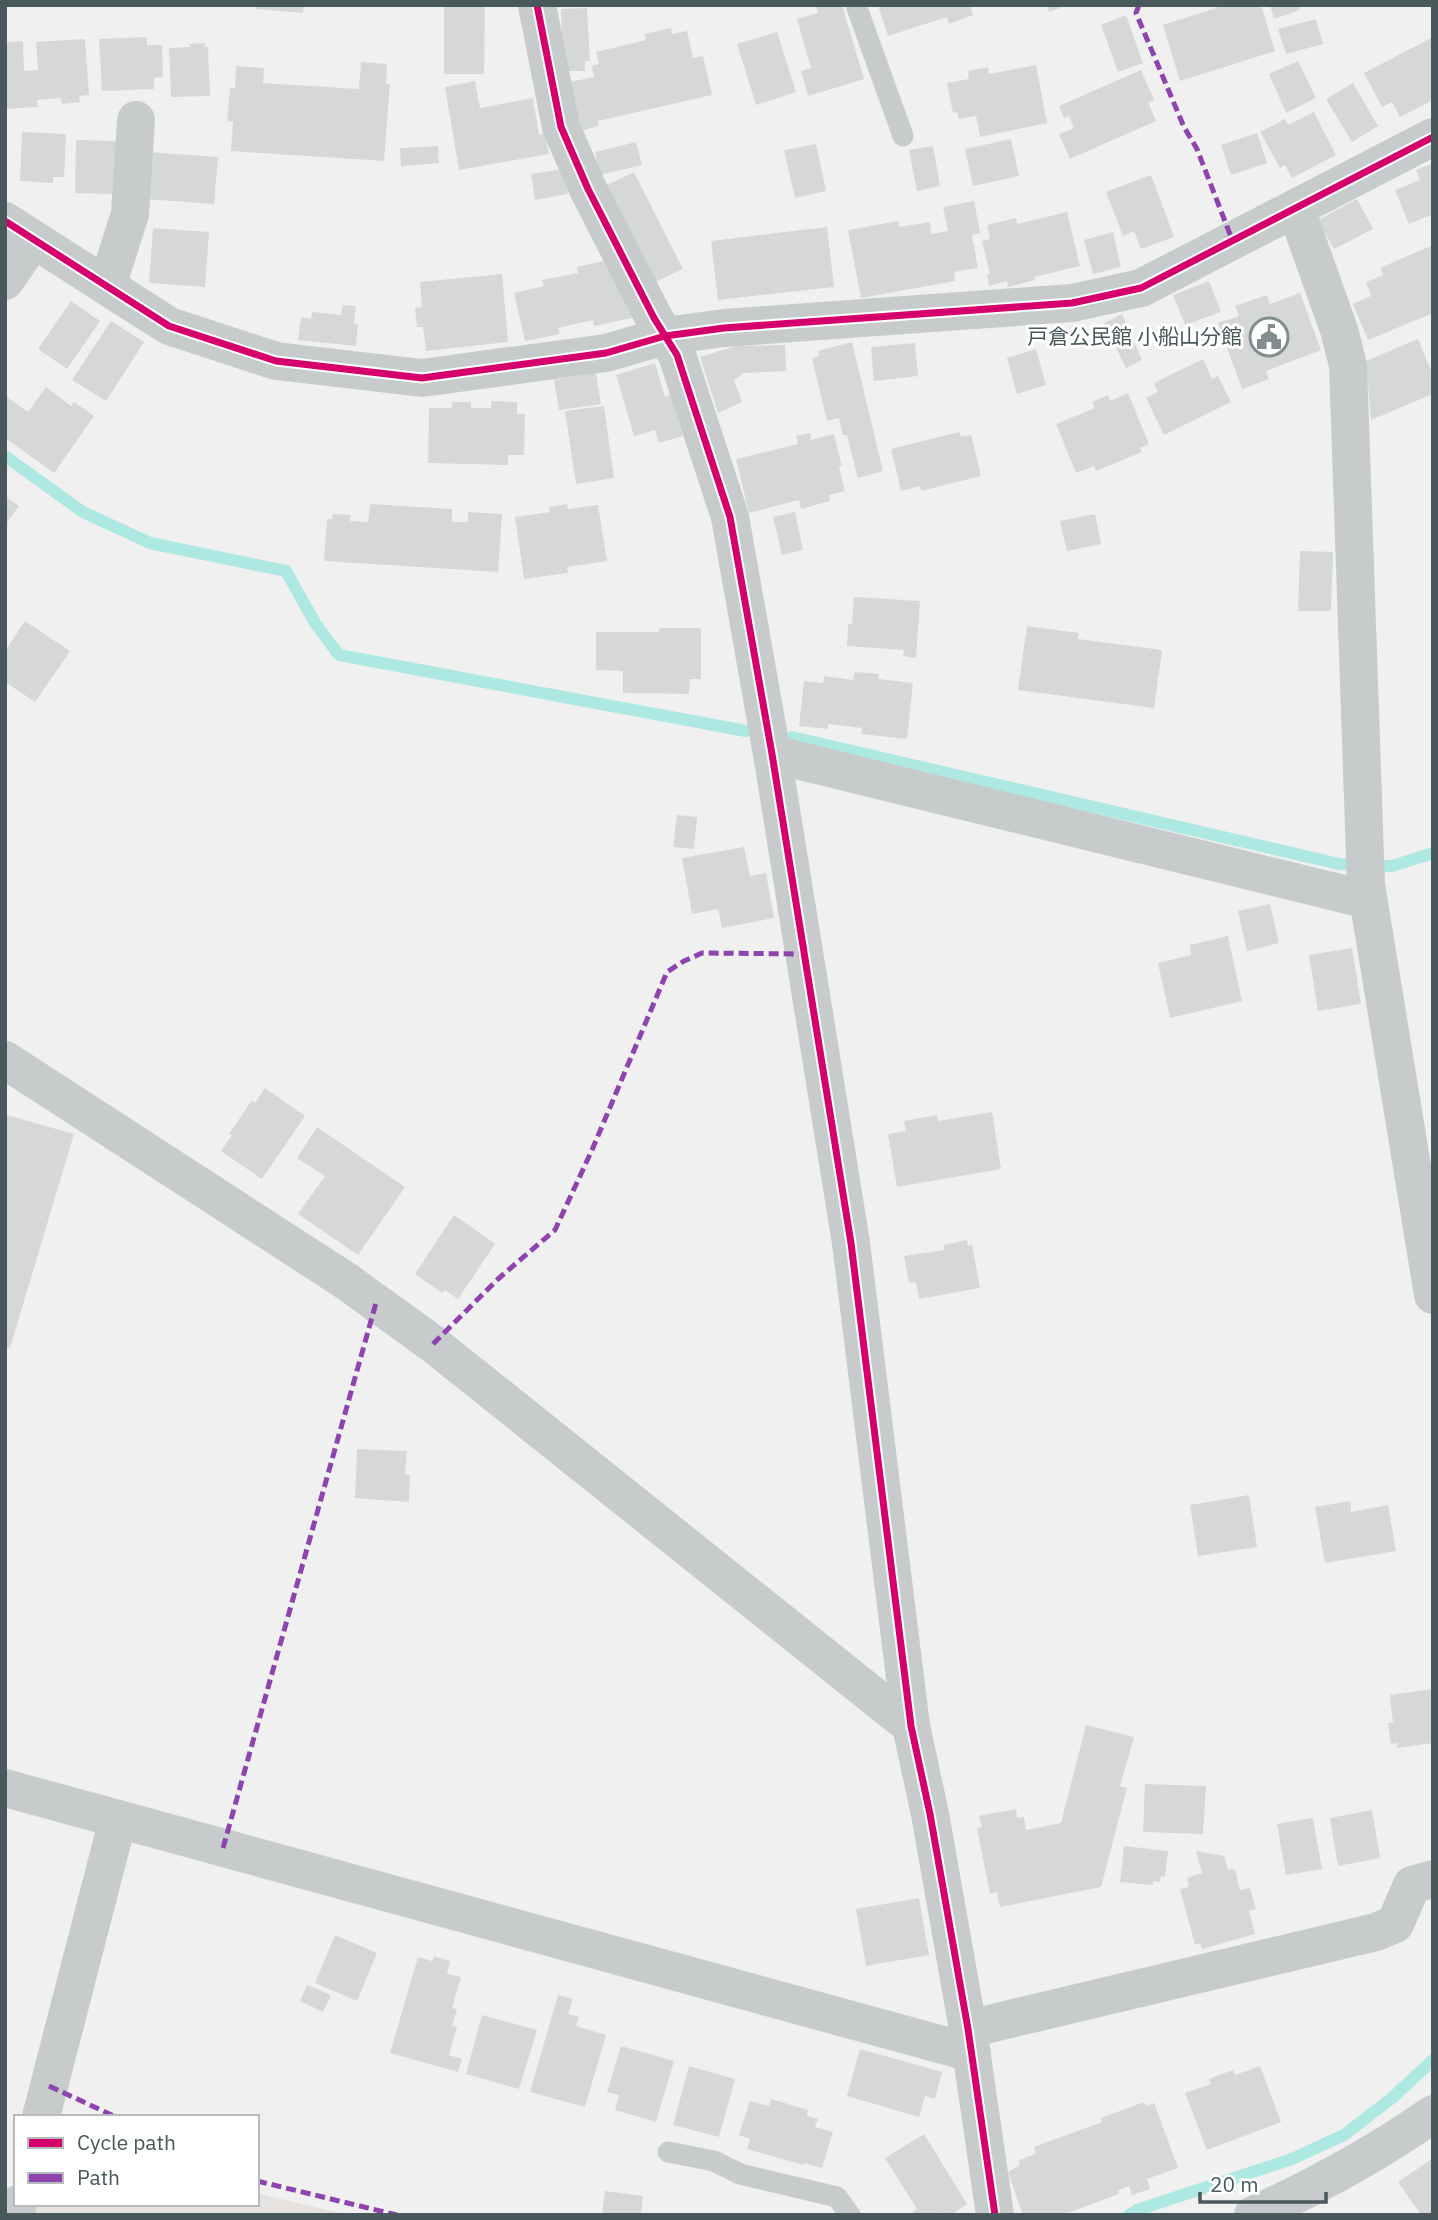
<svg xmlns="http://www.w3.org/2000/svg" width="1438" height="2220" font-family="'IBM Plex Sans','Noto Sans JP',sans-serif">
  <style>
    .commercial { fill: #e6e2df }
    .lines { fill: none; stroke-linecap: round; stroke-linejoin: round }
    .stream { stroke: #ade8e2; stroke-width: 12 }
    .building { fill: #d6d8d8 }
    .service { stroke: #c7cbcc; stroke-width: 21 }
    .minor { stroke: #c7cbcc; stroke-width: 38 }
    .tertiary { stroke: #c7cbcc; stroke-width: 38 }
    .quiet { stroke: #8e44ad; stroke-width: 5; stroke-dasharray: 10 5; stroke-linecap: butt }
    .cycleway-casing { stroke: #fff; stroke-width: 11 }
    .cycleway { stroke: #d6006c; stroke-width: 7 }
    .labels { text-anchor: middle; stroke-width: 6; stroke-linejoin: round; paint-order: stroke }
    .poi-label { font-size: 21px; fill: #48585b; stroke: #fff; text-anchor: end }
  </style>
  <rect width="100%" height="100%" fill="#f0f0f0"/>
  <polygon class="commercial" points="257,2193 348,2215 33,2215 35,2204 257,2204"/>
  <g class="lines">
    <g class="stream">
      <polyline points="5,456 83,512 150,543 286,571 315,623 339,655 746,731"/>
      <polyline points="792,737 1339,864 1392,866 1433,853"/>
      <polyline points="1129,2215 1137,2210 1292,2159 1344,2135 1392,2098 1433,2060"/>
    </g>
  </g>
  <g class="building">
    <polygon points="256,5 304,5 303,13 255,9"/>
    <polygon points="444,5 485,5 484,74 444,74"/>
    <polygon points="842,5 864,79 808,96 801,71 811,68 797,19 818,13 816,6"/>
    <polygon points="878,5 970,5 973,15 949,24 947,17 888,36"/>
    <polygon points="1047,5 1066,5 1066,6 1049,12"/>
    <polygon points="1225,5 1261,5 1275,51 1180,81 1163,25"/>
    <polygon points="1270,5 1299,5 1300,10 1274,19"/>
    <polygon points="587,8 590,61 585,61 585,71 563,71 561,9"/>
    <polygon points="1126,15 1143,63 1118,72 1101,25"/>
    <polygon points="1316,19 1323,44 1286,54 1278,29"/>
    <polygon points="671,28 672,34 687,31 693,58 703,56 712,95 598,121 599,126 576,132 565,83 594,77 592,66 599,64 596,52 646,40 644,34"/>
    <polygon points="777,32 796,92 756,105 737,44"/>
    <polygon points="147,37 147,45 162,45 163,77 154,78 154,89 102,91 99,39"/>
    <polygon points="1433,37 1433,100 1400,117 1392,102 1382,107 1364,73"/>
    <polygon points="85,39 89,95 79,96 80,102 62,104 61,98 37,100 38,107 5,109 5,42 23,41 24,71 38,70 36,42"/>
    <polygon points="205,43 205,47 208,47 210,96 171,97 169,48 190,47 190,44"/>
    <polygon points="1298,61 1316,98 1286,113 1269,74"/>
    <polygon points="361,62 387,64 386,84 390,84 384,161 231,151 233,122 227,121 230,88 235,88 236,66 264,68 263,83 359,89"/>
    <polygon points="1036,65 1047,123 980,137 976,116 959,119 957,112 953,113 947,83 969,79 968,71 988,67 989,74"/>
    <polygon points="1141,70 1154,100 1148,102 1156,121 1070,159 1059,134 1074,128 1069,116 1064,118 1059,106"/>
    <polygon points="475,81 480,108 533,98 539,135 545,134 549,154 459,170 445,87"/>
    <polygon points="1353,83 1378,126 1352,142 1326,99"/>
    <polygon points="1314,112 1336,155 1292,178 1285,165 1280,168 1260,132 1285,119 1288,125"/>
    <polygon points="22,132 66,134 64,177 53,177 53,183 20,181"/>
    <polygon points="1257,133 1267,163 1231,175 1221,145"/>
    <polygon points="1011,139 1019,176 973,186 965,149"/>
    <polygon points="76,140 117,141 116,194 75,193"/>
    <polygon points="636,142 642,165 600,175 595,152"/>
    <polygon points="816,144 826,191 795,198 784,150"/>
    <polygon points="438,146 439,163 401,166 400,148"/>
    <polygon points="933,146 940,186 917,191 909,150"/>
    <polygon points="147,152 218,157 214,204 144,199"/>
    <polygon points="1433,163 1433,214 1409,224 1395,190 1420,180 1416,170"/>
    <polygon points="564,169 568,194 535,200 531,174"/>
    <polygon points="634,172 683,269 653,283 605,186"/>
    <polygon points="1151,175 1174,237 1141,249 1134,231 1123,236 1106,192"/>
    <polygon points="1357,199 1373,229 1334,249 1318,220"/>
    <polygon points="974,201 980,233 972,235 978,268 954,272 955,281 861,298 848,230 898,221 899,227 930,222 931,234 948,231 943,207"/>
    <polygon points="1067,212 1080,266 1034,277 1035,280 1008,287 1007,281 989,286 987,275 990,274 982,241 990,239 987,225 1016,218 1017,224"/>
    <polygon points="827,227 834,287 718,300 711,241"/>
    <polygon points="153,228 209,232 205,287 149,283"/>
    <polygon points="1113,232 1121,267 1093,274 1084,240"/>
    <polygon points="1431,246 1433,313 1368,340 1353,304 1371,296 1366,282 1383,275 1380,268"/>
    <polygon points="604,261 628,299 632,318 594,326 593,320 558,328 560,334 525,341 514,293 544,286 542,280 578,273 577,267"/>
    <polygon points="502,274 508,342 426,351 423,327 417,327 415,308 422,307 420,282"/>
    <polygon points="1209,281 1221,312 1185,325 1173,295"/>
    <polygon points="1300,293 1321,350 1266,371 1269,379 1242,389 1218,323 1239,316 1235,306 1267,295 1270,304"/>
    <polygon points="71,301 100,321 67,369 38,349"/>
    <polygon points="343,305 356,306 354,323 358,324 356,346 298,340 301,317 311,319 312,312 341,315"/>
    <polygon points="1122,314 1142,360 1126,368 1104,323"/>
    <polygon points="111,321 144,342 106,401 72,380"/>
    <polygon points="1418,339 1433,375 1433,394 1371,420 1366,361"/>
    <polygon points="852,342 883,471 858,478 847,435 843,435 839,418 827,421 812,358 819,356 818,351"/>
    <polygon points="915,343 918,376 874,381 871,347"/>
    <polygon points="785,345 786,371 744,373 734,380 742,402 718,413 700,357 736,346"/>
    <polygon points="1036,349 1046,385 1017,394 1007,358"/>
    <polygon points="1203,359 1212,379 1218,376 1231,402 1164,435 1146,398 1158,392 1154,383"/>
    <polygon points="655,363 665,397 671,394 683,436 659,443 655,430 634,436 616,375"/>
    <polygon points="596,373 601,404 559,410 554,380"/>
    <polygon points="46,387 71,406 74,402 94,416 54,473 5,438 5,396 28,412"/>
    <polygon points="1128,393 1149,444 1140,448 1142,452 1096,471 1094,466 1076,473 1056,424 1095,408 1092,402 1108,395 1110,401"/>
    <polygon points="491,401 517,402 517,414 525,414 524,455 508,455 508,465 428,463 429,408 452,408 452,402 471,402 471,408 491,408"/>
    <polygon points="604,406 614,478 576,484 565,411"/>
    <polygon points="959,432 961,437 971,435 981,476 921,491 920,486 901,491 891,449"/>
    <polygon points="810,433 811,440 834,434 842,466 839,467 845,491 829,495 830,501 801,509 799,500 749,513 736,459 798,444 796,436"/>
    <polygon points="5,496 19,506 5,525"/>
    <polygon points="370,504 452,509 452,522 468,522 468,512 502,514 498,572 324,561 327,519 332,519 333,514 351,515 350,521 368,522"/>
    <polygon points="567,504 568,509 598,505 607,561 567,567 568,573 524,579 515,517 550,512 549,507"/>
    <polygon points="795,512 803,550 782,555 773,517"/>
    <polygon points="1095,514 1101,544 1067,551 1060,521"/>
    <polygon points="1300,551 1333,552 1331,611 1298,611"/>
    <polygon points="854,597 920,601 916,658 903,656 904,650 847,646 848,624 852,624"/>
    <polygon points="25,621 70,651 35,702 5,682 5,651"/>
    <polygon points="1027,626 1079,633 1078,639 1162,650 1154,708 1018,690"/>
    <polygon points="659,628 701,628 701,679 690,679 689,694 623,693 623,671 596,670 596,632 659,632"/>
    <polygon points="855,672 879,674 878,679 913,683 907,739 861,734 862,728 828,724 828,729 799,726 804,681 823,683 824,676 853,680"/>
    <polygon points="677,815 697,817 694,849 673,847"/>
    <polygon points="744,847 750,876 766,873 774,918 722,928 718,909 692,914 682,858"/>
    <polygon points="1270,904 1279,943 1247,951 1238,911"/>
    <polygon points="1228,936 1242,1001 1170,1018 1158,963 1191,955 1190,945"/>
    <polygon points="1352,948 1361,1004 1318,1011 1309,955"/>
    <polygon points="265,1088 305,1116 262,1179 221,1151 232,1135 229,1134 252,1100 255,1103"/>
    <polygon points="992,1112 1001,1169 897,1187 888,1134 906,1131 904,1121 937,1115 938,1121"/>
    <polygon points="7,1115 74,1134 10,1348 5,1347 5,1121"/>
    <polygon points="317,1127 405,1187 358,1255 298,1214 325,1176 297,1158"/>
    <polygon points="454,1215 495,1244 458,1299 445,1290 442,1293 415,1274"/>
    <polygon points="967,1240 968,1246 972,1245 980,1288 919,1299 916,1282 909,1283 904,1256 944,1250 944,1245"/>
    <polygon points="357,1449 407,1451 405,1475 410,1475 409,1502 355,1498"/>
    <polygon points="1249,1495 1257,1547 1198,1556 1190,1505"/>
    <polygon points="1350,1501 1351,1512 1388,1505 1396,1551 1325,1563 1315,1507"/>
    <polygon points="1433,1689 1433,1743 1397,1748 1397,1743 1391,1744 1388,1723 1393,1723 1390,1695"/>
    <polygon points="1086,1725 1134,1737 1120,1786 1127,1788 1101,1887 1000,1907 997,1892 990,1894 977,1828 982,1827 979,1816 1016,1809 1017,1818 1024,1817 1026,1830 1061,1823"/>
    <polygon points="1145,1784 1206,1786 1203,1834 1143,1832"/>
    <polygon points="1372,1810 1380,1858 1338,1866 1330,1818"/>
    <polygon points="1313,1818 1322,1869 1286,1875 1277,1824"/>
    <polygon points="1124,1846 1168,1851 1165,1877 1161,1876 1160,1882 1153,1881 1153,1885 1120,1882"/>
    <polygon points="1196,1851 1224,1856 1228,1870 1235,1869 1240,1890 1250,1888 1256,1909 1249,1911 1255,1934 1202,1949 1200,1943 1195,1945 1180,1889 1189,1887 1187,1878 1202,1873"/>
    <polygon points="919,1898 929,1955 866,1966 856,1909"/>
    <polygon points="335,1935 377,1953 357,2001 315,1983"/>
    <polygon points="434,1956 450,1961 447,1974 461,1977 452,2008 457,2009 452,2026 457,2027 449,2055 462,2059 458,2072 390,2053 418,1957 432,1961"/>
    <polygon points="307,1985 331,1995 323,2012 300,2001"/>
    <polygon points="558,1995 573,1999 568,2014 579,2017 576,2026 606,2035 585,2107 530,2092"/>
    <polygon points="482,2015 537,2030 519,2089 466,2074"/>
    <polygon points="621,2046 674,2061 656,2122 615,2110 619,2095 607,2092"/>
    <polygon points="860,2049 942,2072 935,2099 925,2096 919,2117 847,2096"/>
    <polygon points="689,2066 735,2079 719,2137 673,2125"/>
    <polygon points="1260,2066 1281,2122 1207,2150 1185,2093 1211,2084 1209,2079 1233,2070 1235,2075"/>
    <polygon points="771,2099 808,2110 807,2116 818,2119 815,2127 833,2132 822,2168 804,2163 803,2165 747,2149 750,2139 739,2135 750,2101 769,2106"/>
    <polygon points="1144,2102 1146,2106 1154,2103 1178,2168 1147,2179 1150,2189 1132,2195 1129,2186 1118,2190 1119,2194 1062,2215 1023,2215 1008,2172 1020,2165 1019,2160 1036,2154 1034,2147 1102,2122 1101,2118"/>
    <polygon points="924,2134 967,2204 951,2215 940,2215 938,2212 933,2215 914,2215 913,2212 917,2209 885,2158"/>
    <polygon points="1433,2158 1433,2215 1421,2215 1398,2182"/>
    <polygon points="605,2191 643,2196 641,2215 602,2215"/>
  </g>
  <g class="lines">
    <g class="service">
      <polyline points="856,5 903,136"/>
      <polyline points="668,2152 714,2161 740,2174 837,2197 850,2215"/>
    </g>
    <g class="minor">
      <polyline points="537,5 561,127 588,189 654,318 677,355 730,517 772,754 851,1243 911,1726 930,1814 968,2029 995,2215"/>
      <polyline points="1296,209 1339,330 1348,365 1366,885 1433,1295"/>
      <polyline points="5,221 169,326 276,361 422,378 606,353 665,336 724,328 1072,303 1141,288 1433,137"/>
      <polyline points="5,281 33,240"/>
      <polyline points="107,286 130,214 136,120"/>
      <polyline points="772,754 1368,900"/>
      <polyline points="5,1060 346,1281 433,1344 911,1726"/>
      <polyline points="5,1788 972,2053"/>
      <polyline points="968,2029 1376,1932 1395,1924 1412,1885 1433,1879"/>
      <polyline points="41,2117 118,1819"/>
      <polyline points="15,2215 18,2204"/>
    </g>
    <path class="tertiary" d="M1253,2215C1315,2187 1377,2153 1433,2114"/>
    <g class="quiet">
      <polyline points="1139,5 1136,13 1184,127 1197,149 1233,242"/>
      <polyline points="433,1344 498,1279 555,1230 592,1150 667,972 684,961 702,953 804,954"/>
      <polyline points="223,1848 376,1303"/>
      <polyline points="49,2086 116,2117"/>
      <polyline points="257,2181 397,2215"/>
    </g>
    <defs>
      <g id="cycleway">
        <polyline points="537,5 561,127 588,189 654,318 677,355 730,517 772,754 851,1243 911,1726 930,1814 968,2029 995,2215"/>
        <polyline points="5,221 169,326 276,361 422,378 606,353 665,336 724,328 1072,303 1141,288 1433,137"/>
      </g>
    </defs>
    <use href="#cycleway" class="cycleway-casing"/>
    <use href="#cycleway" class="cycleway"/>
  </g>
  <defs>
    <symbol id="civic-ring" viewBox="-11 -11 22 22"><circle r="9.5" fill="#fff" stroke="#838d8f" stroke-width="1.5"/><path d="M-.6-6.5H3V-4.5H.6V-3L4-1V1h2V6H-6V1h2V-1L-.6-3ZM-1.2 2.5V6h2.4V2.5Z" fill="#838d8f"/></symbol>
  </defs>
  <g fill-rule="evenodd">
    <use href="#civic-ring" x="1247" y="315" width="44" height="44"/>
  </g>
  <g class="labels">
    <g class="poi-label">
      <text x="1242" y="344">戸倉公民館 小船山分館</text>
    </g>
  </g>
  <rect width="1438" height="2220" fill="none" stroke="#48585b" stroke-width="14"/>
  <rect x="14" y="2115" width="245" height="91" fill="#ffffff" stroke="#b6bcbd" stroke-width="2"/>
  <rect x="28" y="2138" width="35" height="10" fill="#d6006c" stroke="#b6bcbd" stroke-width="2"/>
  <text x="77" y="2150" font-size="21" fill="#48585b">Cycle path</text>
  <rect x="28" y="2173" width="35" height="10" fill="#8e44ad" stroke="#b6bcbd" stroke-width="2"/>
  <text x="77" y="2185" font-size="21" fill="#48585b">Path</text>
  <path d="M1200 2192v10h126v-10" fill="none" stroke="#48585b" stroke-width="3.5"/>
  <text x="1210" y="2192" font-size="21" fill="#48585b" stroke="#ffffff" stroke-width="5" paint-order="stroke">20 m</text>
</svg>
